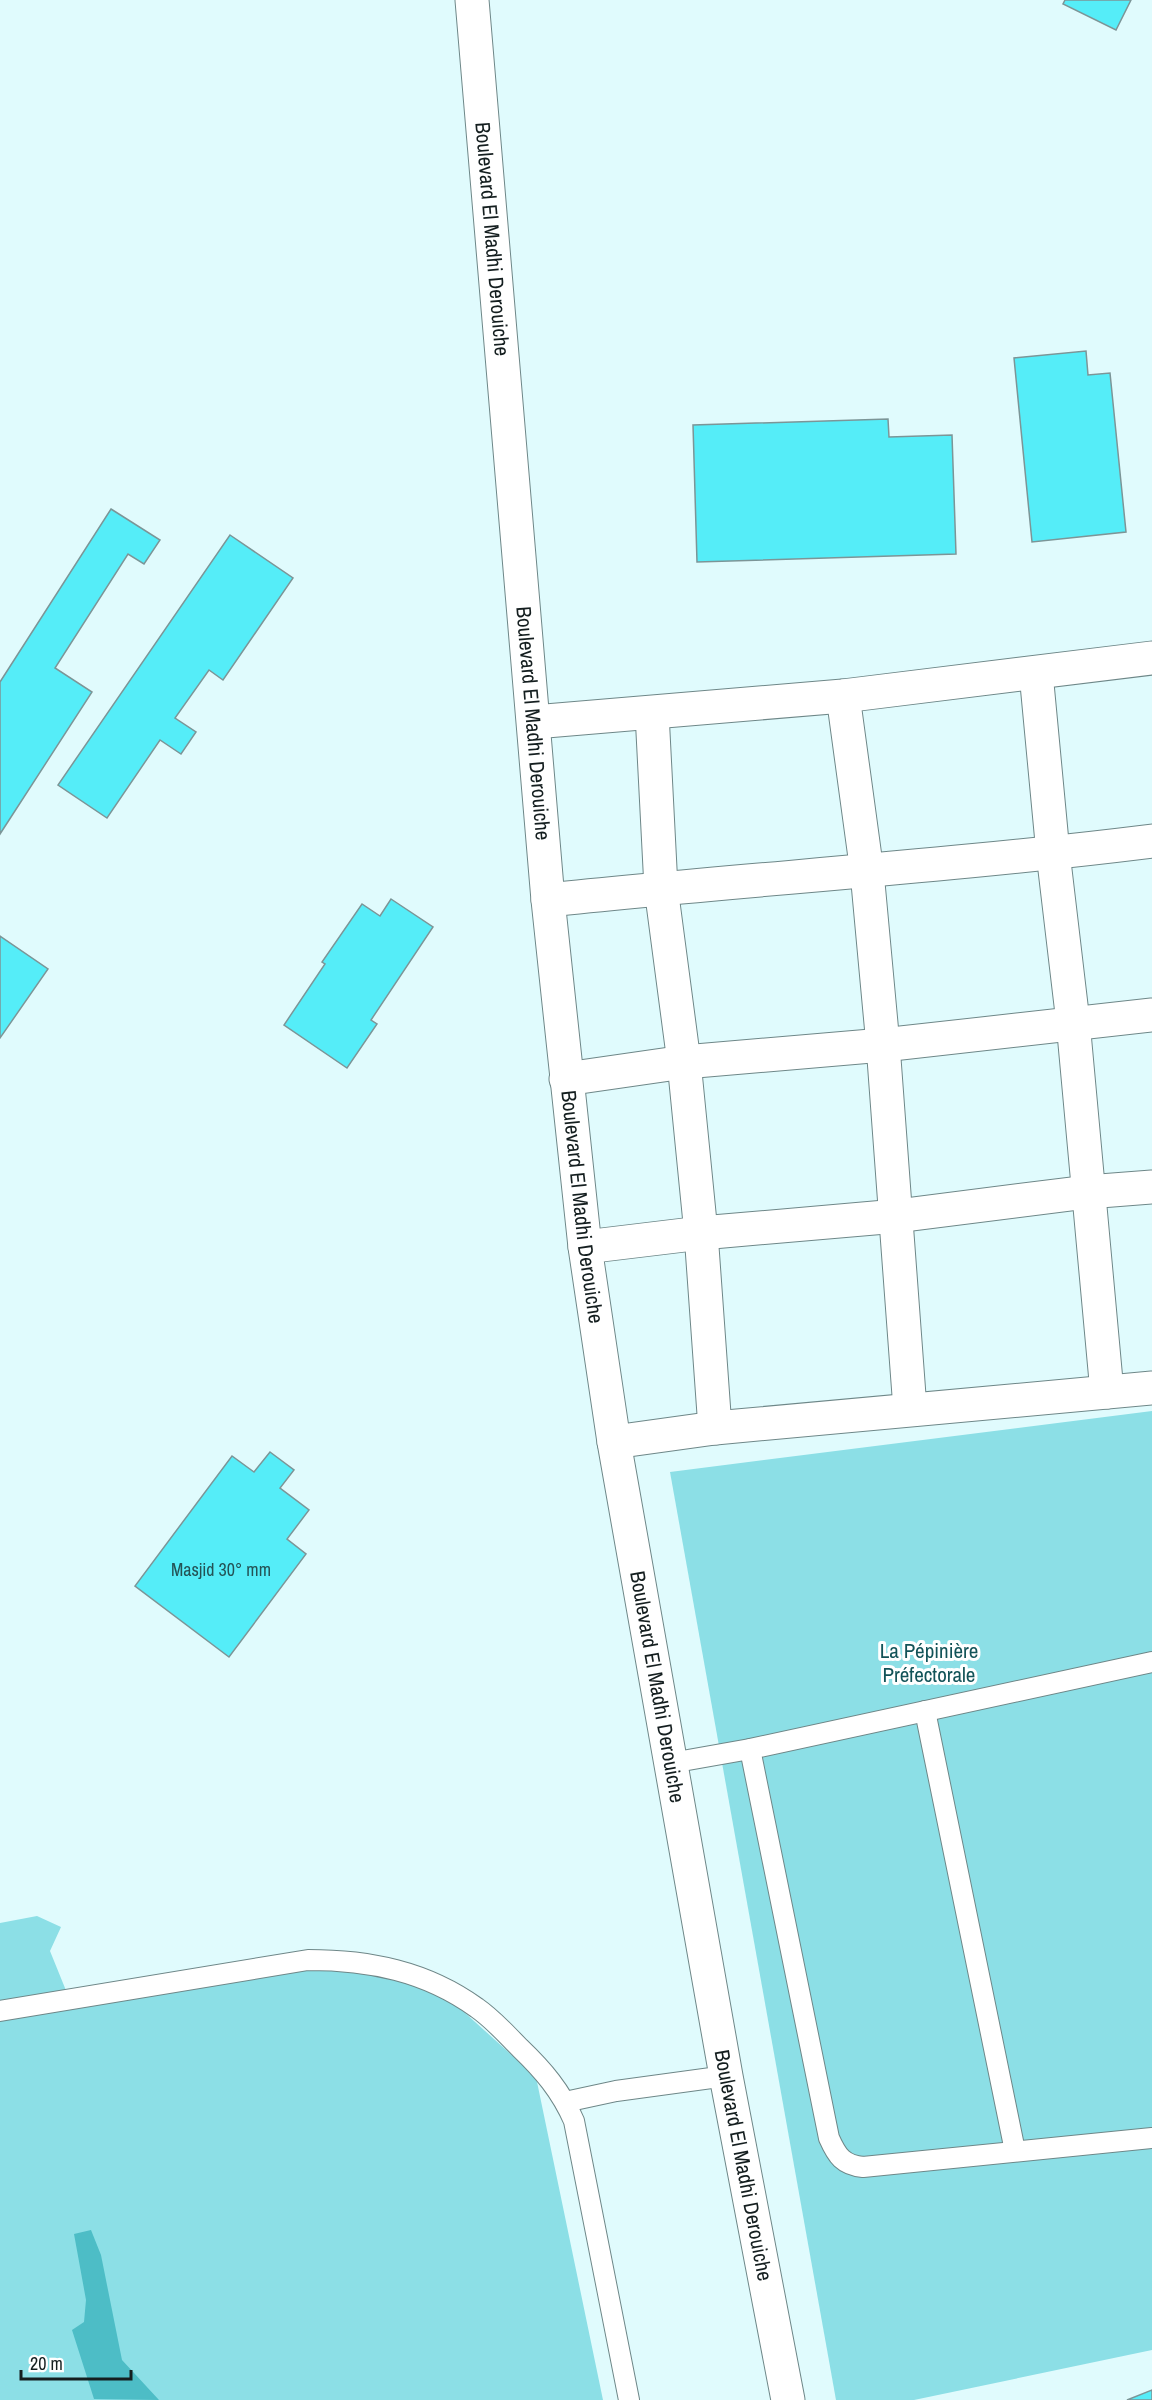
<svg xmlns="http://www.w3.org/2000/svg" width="1152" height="2400" font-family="'Archivo Narrow',sans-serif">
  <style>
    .green { fill: #8cdfe6 }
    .water { fill: #4dbdc6 }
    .building { fill: #55edf8; stroke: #7c9597; stroke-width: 1.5 }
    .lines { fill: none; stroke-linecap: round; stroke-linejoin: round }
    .service-casing { stroke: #6e8788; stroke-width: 22 }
    .minor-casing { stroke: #6e8788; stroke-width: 35 }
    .tertiary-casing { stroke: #6e8788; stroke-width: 35 }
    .service { stroke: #fff; stroke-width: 20 }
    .minor { stroke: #fff; stroke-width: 33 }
    .tertiary { stroke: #fff; stroke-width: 33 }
    .labels { text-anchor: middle; stroke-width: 6; stroke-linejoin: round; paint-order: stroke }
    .number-label { font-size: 18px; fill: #245255 }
    .street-label { font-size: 21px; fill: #141e1f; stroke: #fff }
    .park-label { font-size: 21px; fill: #125358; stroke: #fff }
  </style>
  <rect width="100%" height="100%" fill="#e0fbfd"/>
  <g class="green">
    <polygon points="1152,1411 1152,2350 914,2400 836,2400 670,1472"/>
    <polygon points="37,1916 61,1927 50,1951 67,1993 324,1959 443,1993 536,2077 603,2400 0,2400 0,1923"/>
  </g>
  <polygon class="water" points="91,2230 101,2255 122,2360 159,2400 94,2399 72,2330 84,2322 86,2300 74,2234"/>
  <g class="building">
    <polygon points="1065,0 1131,0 1116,30 1063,4"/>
    <polygon points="1086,351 1088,375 1110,373 1126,532 1032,542 1014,358"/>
    <polygon points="888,419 889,437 952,435 956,554 697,562 693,425"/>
    <polygon points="111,509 160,540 144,564 128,554 55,668 92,692 0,834 0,682"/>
    <polygon points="230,535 293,578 223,680 209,670 175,718 196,732 181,754 160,740 107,818 58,785"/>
    <polygon points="391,899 433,927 371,1020 377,1024 347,1068 284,1025 325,964 322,962 362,904 380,916"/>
    <polygon points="0,936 48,969 0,1038"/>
    <polygon points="270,1452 294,1470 280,1488 309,1510 287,1539 306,1554 229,1657 135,1586 232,1456 254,1472"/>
    <polygon points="1152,2390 1152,2400 1127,2400"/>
  </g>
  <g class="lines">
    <defs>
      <g id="service">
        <polyline points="925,1711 1015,2151"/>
        <path d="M750,1749L829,2138C837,2156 843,2165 863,2167L1152,2138"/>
        <polyline points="671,1763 750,1749 1152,1662"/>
        <path d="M0,2011L308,1960C369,1960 426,1971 477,2008C493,2019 506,2034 520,2048C543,2070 561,2091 574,2121L629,2400"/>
        <polyline points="565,2102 616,2091 726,2076"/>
      </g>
      <g id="minor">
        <polyline points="1036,673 1053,853 1073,1022 1107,1392"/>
        <polyline points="843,696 867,872 883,1045 910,1409"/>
        <polyline points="652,713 661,888 684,1062 701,1233 715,1428"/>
        <polyline points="534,722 843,696 1152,658"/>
        <path d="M548,900C749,879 951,866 1152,841"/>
        <polyline points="566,1079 684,1062 883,1045 1152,1015"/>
        <polyline points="585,1247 701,1233 897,1216 1087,1192 1152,1187"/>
        <polyline points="614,1442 715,1428 1152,1388"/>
      </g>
      <g id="tertiary">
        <path id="s1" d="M472,0L548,900L585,1247L614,1442L726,2076L788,2400"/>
      </g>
    </defs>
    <use href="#service" class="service-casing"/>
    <use href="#minor" class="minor-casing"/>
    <use href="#tertiary" class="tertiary-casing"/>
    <use href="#service" class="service"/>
    <use href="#minor" class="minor"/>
    <use href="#tertiary" class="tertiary"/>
  </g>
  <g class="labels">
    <g class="number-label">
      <text x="221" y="1576">Masjid 30° mm</text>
    </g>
    <g class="street-label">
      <text dy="7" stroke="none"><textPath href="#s1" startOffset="240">Boulevard El Madhi Derouiche</textPath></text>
      <text dy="7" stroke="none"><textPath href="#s1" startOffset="726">Boulevard El Madhi Derouiche</textPath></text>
      <text dy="7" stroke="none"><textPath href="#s1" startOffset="1212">Boulevard El Madhi Derouiche</textPath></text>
      <text dy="7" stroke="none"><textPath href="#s1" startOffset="1698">Boulevard El Madhi Derouiche</textPath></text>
      <text dy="7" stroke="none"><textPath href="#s1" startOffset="2184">Boulevard El Madhi Derouiche</textPath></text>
    </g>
    <g class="park-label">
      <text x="929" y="1658">La Pépinière<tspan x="929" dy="24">Préfectorale</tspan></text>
    </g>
  </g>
  <path d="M21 2370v9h110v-9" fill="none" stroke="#141e1f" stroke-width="3"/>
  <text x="30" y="2370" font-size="18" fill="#141e1f" stroke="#ffffff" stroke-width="4.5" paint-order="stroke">20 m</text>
</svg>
